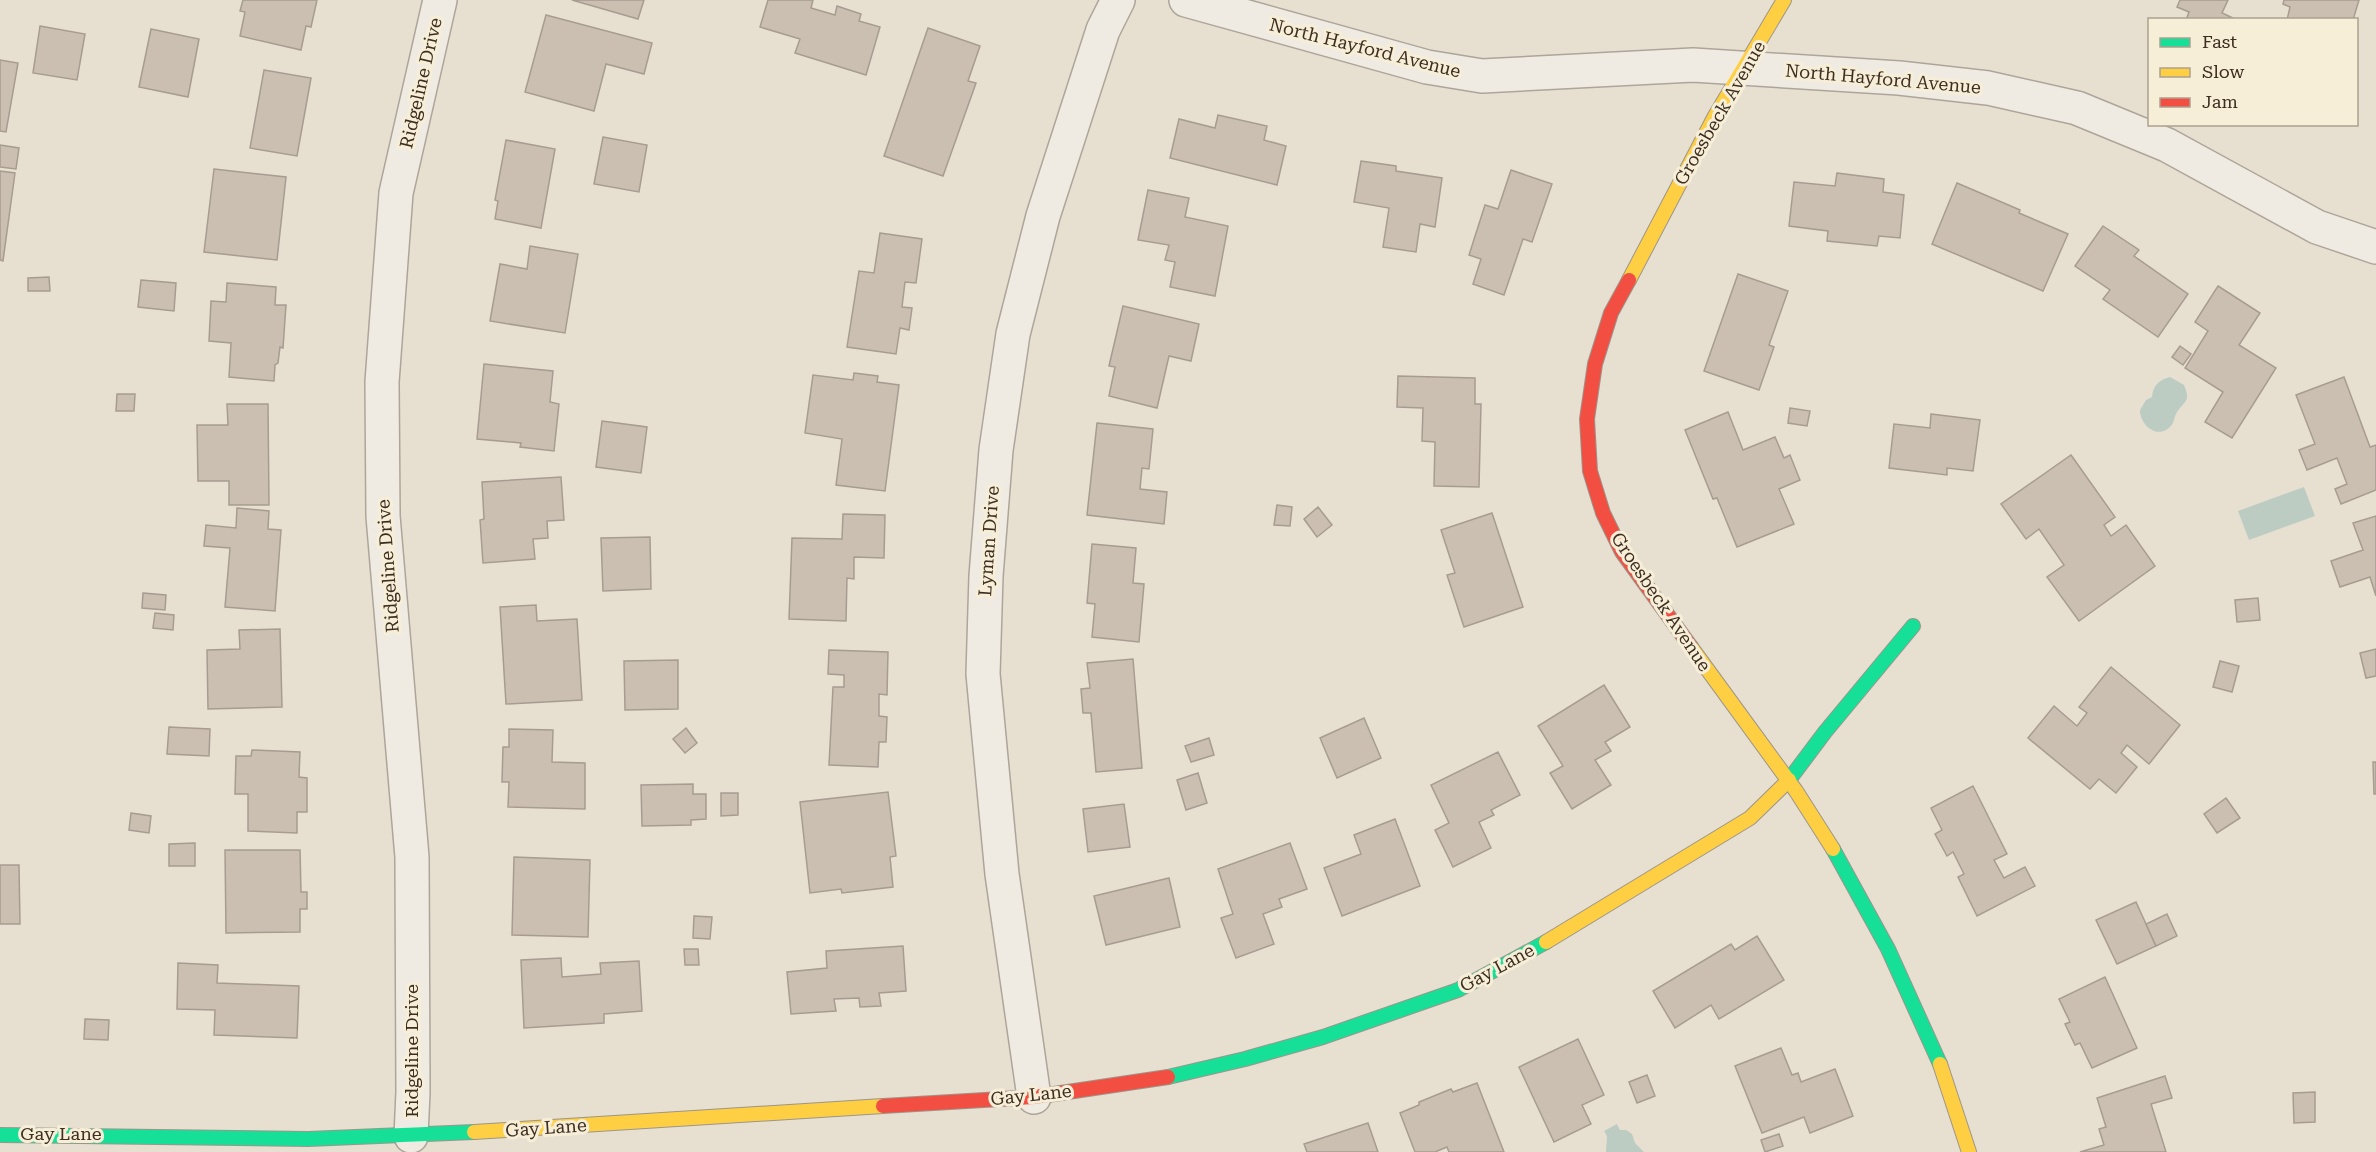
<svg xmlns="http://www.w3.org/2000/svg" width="2376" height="1152" font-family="'Roboto Serif',serif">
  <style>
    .water { fill: #bcccc2 }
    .building { fill: #cbbfb2; stroke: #a89c90; stroke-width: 1.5 }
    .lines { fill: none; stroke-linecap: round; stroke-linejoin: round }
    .street-casing { stroke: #ada599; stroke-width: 36 }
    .fast-casing { stroke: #9c958a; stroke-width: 16 }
    .slow-casing { stroke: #9c958a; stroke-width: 16 }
    .jam-casing { stroke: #9c958a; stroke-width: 16 }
    .street { stroke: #efebe3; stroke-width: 33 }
    .fast { stroke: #16e098; stroke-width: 14 }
    .slow { stroke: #ffcf43; stroke-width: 14 }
    .jam { stroke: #f24e42; stroke-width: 14 }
    .labels { text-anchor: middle; stroke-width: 6; stroke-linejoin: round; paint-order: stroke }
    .street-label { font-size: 18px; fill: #3d2e20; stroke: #f7eed8 }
  </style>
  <rect width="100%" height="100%" fill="#e7e0d1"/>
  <g class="water">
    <path d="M2170,377L2184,385C2192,403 2183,401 2176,414C2174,417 2174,421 2173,423C2161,442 2140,427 2140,410L2146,400L2152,397C2153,385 2159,380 2170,377Z"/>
    <polygon points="2304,487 2315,516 2249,540 2238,511"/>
    <polygon points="1617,1124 1620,1130 1626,1130 1632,1134 1635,1143 1644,1152 1606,1152 1607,1136 1604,1131"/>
  </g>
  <g class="building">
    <polygon points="243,0 317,0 311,27 306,26 301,50 240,36 245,12 240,11"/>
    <polygon points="572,0 644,0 638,19"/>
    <polygon points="768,0 813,0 811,8 835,15 837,6 861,14 859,21 880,27 866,75 795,53 800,39 760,27"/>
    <polygon points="2180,0 2228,0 2222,13 2235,19 2186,20 2189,12 2177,7"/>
    <polygon points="2284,0 2359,0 2353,20 2287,20 2290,7 2283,4"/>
    <polygon points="546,15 652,43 644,74 606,64 594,111 525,92"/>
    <polygon points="40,26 85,34 77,80 33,73"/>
    <polygon points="928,28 980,46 968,81 976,83 943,176 884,156"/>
    <polygon points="151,29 199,39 188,97 139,87"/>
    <polygon points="0,60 18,63 6,132 0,131"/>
    <polygon points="264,70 311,78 297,156 250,148"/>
    <polygon points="1218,115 1267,126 1264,140 1286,146 1277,185 1170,158 1179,119 1215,128"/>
    <polygon points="603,137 647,145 639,192 594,184"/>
    <polygon points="506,140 555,149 541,228 495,219 498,201 495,200"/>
    <polygon points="0,145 19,148 16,169 0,167"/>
    <polygon points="1361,161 1396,166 1396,171 1442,178 1435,227 1420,224 1416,252 1383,247 1389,208 1354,202"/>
    <polygon points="214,169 286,177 277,260 204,252"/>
    <polygon points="1511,170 1552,184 1532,242 1523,239 1504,295 1473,284 1481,259 1469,255 1485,205 1498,209"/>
    <polygon points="0,171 15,173 3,261 0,260"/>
    <polygon points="1837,173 1884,179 1883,192 1904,195 1900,238 1879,236 1877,246 1827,241 1828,231 1789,226 1794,182 1835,186"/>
    <polygon points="1957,183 2020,210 2019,213 2068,234 2043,291 1932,244"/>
    <polygon points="1148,190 1189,198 1185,217 1228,226 1215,296 1170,287 1175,262 1165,260 1169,245 1138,240"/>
    <polygon points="2103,226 2139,250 2134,256 2188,294 2158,337 2103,299 2110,290 2075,266"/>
    <polygon points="880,233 922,239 916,283 905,282 902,307 912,308 909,330 900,328 896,354 847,347 859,271 874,273"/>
    <polygon points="530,246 578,254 565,333 490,321 500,264 527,269"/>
    <polygon points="1738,274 1788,291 1769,345 1774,347 1759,390 1704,371"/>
    <polygon points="49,277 50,291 28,291 28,278"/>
    <polygon points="141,280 176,283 174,311 138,307"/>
    <polygon points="227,283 276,287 275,305 286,305 283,348 280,347 278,363 275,365 274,381 229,377 231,343 209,341 211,301 226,302"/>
    <polygon points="2218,286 2260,313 2239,345 2276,368 2232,438 2205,422 2223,392 2185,368 2208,331 2195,322"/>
    <polygon points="1123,306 1199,324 1191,361 1169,356 1157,408 1109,396 1115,367 1109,366"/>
    <polygon points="2180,346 2191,354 2183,365 2172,357"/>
    <polygon points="484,364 553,371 550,402 559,404 554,451 520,447 521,443 477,439"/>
    <polygon points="854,373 878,376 877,382 899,385 885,491 836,485 842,439 805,433 813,375 853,380"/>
    <polygon points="1398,376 1475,378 1475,404 1481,404 1479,487 1434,486 1435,442 1422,441 1423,408 1397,407"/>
    <polygon points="2344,377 2370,447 2376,445 2376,490 2341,504 2335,489 2347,484 2337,458 2307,470 2299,450 2315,444 2296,395"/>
    <polygon points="117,394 135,394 134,411 116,411"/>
    <polygon points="227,404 268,404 269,505 229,505 229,481 198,481 197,425 228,425"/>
    <polygon points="1790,408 1810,411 1807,426 1788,423"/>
    <polygon points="1728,412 1743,450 1775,437 1784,458 1790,455 1800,480 1779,489 1794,524 1737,547 1717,498 1713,499 1685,430"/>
    <polygon points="1931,414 1980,420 1973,471 1947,468 1947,475 1889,468 1894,424 1930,428"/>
    <polygon points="602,421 647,427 641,473 596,467"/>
    <polygon points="1097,423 1153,429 1149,469 1142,468 1140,489 1167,492 1164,524 1087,515"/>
    <polygon points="2071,455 2115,517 2104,525 2111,536 2126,525 2155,566 2079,621 2047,577 2064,565 2039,529 2026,539 2001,504"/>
    <polygon points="561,477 564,520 547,521 548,538 533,539 535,559 483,563 480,520 484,519 482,482"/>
    <polygon points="1277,505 1292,507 1290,526 1274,525"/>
    <polygon points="1318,507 1332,525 1317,537 1304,519"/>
    <polygon points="237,508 269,511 268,529 281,530 275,611 225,607 230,548 204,546 206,525 236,528"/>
    <polygon points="1492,513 1523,607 1464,627 1447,575 1455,573 1441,530"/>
    <polygon points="843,514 885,515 884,558 854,557 854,579 847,578 846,621 789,619 792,538 842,539"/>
    <polygon points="2376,516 2376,596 2370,577 2340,587 2331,561 2363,550 2353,523"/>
    <polygon points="650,537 651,589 603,591 601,538"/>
    <polygon points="1092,544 1136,548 1133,583 1144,584 1139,642 1092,637 1095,604 1087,603"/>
    <polygon points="143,593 166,595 165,610 142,608"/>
    <polygon points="2258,598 2260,620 2237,622 2235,600"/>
    <polygon points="536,605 537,621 577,619 582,700 506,704 500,607"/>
    <polygon points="155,613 174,615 173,630 153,628"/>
    <polygon points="280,629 282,707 208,709 207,650 240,649 239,630"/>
    <polygon points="2376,649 2376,676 2366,678 2360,653"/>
    <polygon points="829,650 888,652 887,695 879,694 879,716 887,717 886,742 879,742 878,767 829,765 833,687 844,687 844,675 828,674"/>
    <polygon points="1133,659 1142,768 1096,772 1091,713 1083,713 1081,689 1090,688 1087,663"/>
    <polygon points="678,660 678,709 625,710 624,661"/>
    <polygon points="2220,661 2239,666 2232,692 2213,687"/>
    <polygon points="2111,667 2180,725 2149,764 2127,745 2121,753 2137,767 2116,793 2099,779 2090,789 2028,738 2054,706 2077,726 2087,713 2079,707"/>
    <polygon points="1604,685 1630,727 1605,742 1611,751 1595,760 1611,785 1572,809 1550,773 1563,766 1538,726"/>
    <polygon points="1364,718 1381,758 1337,778 1320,738"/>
    <polygon points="169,727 210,729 209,756 167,754"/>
    <polygon points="686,728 697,743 685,753 673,739"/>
    <polygon points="509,729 553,730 552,762 585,763 585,809 508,807 509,782 502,782 503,747 509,747"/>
    <polygon points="1209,738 1214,755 1191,762 1185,746"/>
    <polygon points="252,750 300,752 299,777 307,778 307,812 297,812 297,833 248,831 248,794 235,794 236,756 251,756"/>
    <polygon points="1498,752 1520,795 1491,810 1494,815 1479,822 1491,848 1453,867 1435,830 1449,823 1431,785"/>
    <polygon points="2373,762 2376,762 2376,794 2374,794"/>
    <polygon points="1198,773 1207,803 1186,810 1177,780"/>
    <polygon points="693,784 693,794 706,794 706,819 691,820 691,825 642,826 641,785"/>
    <polygon points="1973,786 2007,854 1994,860 2004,878 2025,867 2035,886 1977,916 1958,877 1964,874 1953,852 1947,856 1935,834 1942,830 1931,808"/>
    <polygon points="888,792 896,856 890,857 893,887 842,893 841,889 810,893 800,802"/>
    <polygon points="721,793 738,793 738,815 721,816"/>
    <polygon points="2226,798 2240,818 2217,833 2204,814"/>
    <polygon points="1124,804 1130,847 1088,852 1083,809"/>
    <polygon points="131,813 151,816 149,833 129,830"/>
    <polygon points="1395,819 1420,886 1342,916 1324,868 1361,854 1354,835"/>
    <polygon points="195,843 195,866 169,866 169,844"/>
    <polygon points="1290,843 1307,889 1279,899 1282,907 1263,914 1274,944 1236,958 1221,918 1233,914 1218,869"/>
    <polygon points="225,850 300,850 301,892 307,892 307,909 300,909 300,932 226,933"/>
    <polygon points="514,857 590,860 588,937 512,935"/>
    <polygon points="0,865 19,865 20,924 0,924"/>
    <polygon points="1169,878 1180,927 1106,945 1094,896"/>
    <polygon points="2136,902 2156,946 2117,964 2096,920"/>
    <polygon points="2167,914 2177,936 2156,946 2146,924"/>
    <polygon points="694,916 712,917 710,939 693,938"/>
    <polygon points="1757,936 1784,980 1719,1019 1711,1005 1675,1028 1653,991 1731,944 1735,950"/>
    <polygon points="903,946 906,991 879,993 881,1006 860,1007 859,998 834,999 836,1011 791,1014 787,972 827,968 826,951"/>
    <polygon points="684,949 698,949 699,965 685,965"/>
    <polygon points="561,958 562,977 601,974 600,963 639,961 642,1011 604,1014 604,1023 524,1028 521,960"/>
    <polygon points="178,963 218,965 217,983 299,986 297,1038 214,1035 215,1010 177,1009"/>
    <polygon points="2105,977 2137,1048 2092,1068 2080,1043 2075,1045 2065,1024 2070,1022 2059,999"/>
    <polygon points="85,1019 109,1020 108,1040 84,1039"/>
    <polygon points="1578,1039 1604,1095 1582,1105 1591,1124 1554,1142 1519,1067"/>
    <polygon points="1781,1048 1792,1075 1798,1073 1801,1082 1835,1069 1853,1116 1810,1133 1804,1117 1762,1133 1735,1066"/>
    <polygon points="1647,1075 1655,1096 1637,1103 1629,1082"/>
    <polygon points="2165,1076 2172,1098 2151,1104 2166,1152 2080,1152 2104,1145 2099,1129 2106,1127 2097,1098"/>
    <polygon points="1477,1083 1504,1152 1449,1152 1447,1147 1435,1152 1415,1152 1400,1113 1419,1105 1419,1102 1451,1089 1453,1092"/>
    <polygon points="2315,1092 2315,1122 2294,1123 2293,1093"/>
    <polygon points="1368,1123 1378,1152 1307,1152 1304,1144"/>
    <polygon points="1779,1134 1783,1146 1765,1152 1761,1140"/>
  </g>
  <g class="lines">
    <defs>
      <g id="street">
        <polyline points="1186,0 1427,67 1482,76 1693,65 1899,78 1988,88 2077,108 2167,145 2317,227 2376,247"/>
        <polyline points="1034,1097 1002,874 983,674 986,576 996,450 1013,334 1043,216 1103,30 1118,0"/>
        <polyline points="411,1136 413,1092 412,857 383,516 382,382 396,193 440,0"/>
      </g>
      <g id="fast">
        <polyline points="1789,780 1825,732 1913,626"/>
        <polyline points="1833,849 1888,949 1940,1064"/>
        <polyline points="1168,1077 1245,1059 1323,1037 1458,990 1546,942"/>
        <polyline points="0,1135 308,1139 474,1132"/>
      </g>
      <g id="slow">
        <polyline points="1629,280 1715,116 1784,0"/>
        <polyline points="1691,647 1796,791 1833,849"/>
        <polyline points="1546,942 1750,818 1789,780"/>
        <polyline points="1940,1064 1969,1152"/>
        <polyline points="474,1132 883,1106"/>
      </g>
      <g id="jam">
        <polyline points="1629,280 1611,313 1595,364 1587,419 1590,471 1603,513 1622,552 1691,647"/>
        <polyline points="883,1106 1034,1097 1168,1077"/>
      </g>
    </defs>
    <use href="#street" class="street-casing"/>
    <use href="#fast" class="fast-casing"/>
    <use href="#slow" class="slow-casing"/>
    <use href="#jam" class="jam-casing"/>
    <use href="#street" class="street"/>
    <use href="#fast" class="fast"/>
    <use href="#slow" class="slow"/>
    <use href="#jam" class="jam"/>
  </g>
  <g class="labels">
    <g class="street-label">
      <text transform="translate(1365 48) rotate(14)" y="6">North Hayford Avenue</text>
      <text transform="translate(1883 79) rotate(5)" y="6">North Hayford Avenue</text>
      <text transform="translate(421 83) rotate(-77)" y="6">Ridgeline Drive</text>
      <text transform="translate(1720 113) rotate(-60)" y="6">Groesbeck Avenue</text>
      <text transform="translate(989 541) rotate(-86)" y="6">Lyman Drive</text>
      <text transform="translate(388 566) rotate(-94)" y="6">Ridgeline Drive</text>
      <text transform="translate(1661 602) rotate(56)" y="6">Groesbeck Avenue</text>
      <text transform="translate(1497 968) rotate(-28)" y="6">Gay Lane</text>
      <text transform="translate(412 1051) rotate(-90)" y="6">Ridgeline Drive</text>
      <text transform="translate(1031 1095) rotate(-6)" y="6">Gay Lane</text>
      <text transform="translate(546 1128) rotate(-4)" y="6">Gay Lane</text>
      <text x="61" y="1140">Gay Lane</text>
    </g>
  </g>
  <rect x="2148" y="18" width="210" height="108" fill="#f7eed8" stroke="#ada18e" stroke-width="1.5"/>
  <rect x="2160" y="38" width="30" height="9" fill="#16e098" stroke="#ada18e" stroke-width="1.5"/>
  <text x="2202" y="48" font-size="18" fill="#3d2e20">Fast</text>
  <rect x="2160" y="68" width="30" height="9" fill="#ffcf43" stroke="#ada18e" stroke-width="1.5"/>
  <text x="2202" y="78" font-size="18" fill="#3d2e20">Slow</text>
  <rect x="2160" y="98" width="30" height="9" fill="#f24e42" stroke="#ada18e" stroke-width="1.5"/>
  <text x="2202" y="108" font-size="18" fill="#3d2e20">Jam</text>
</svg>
